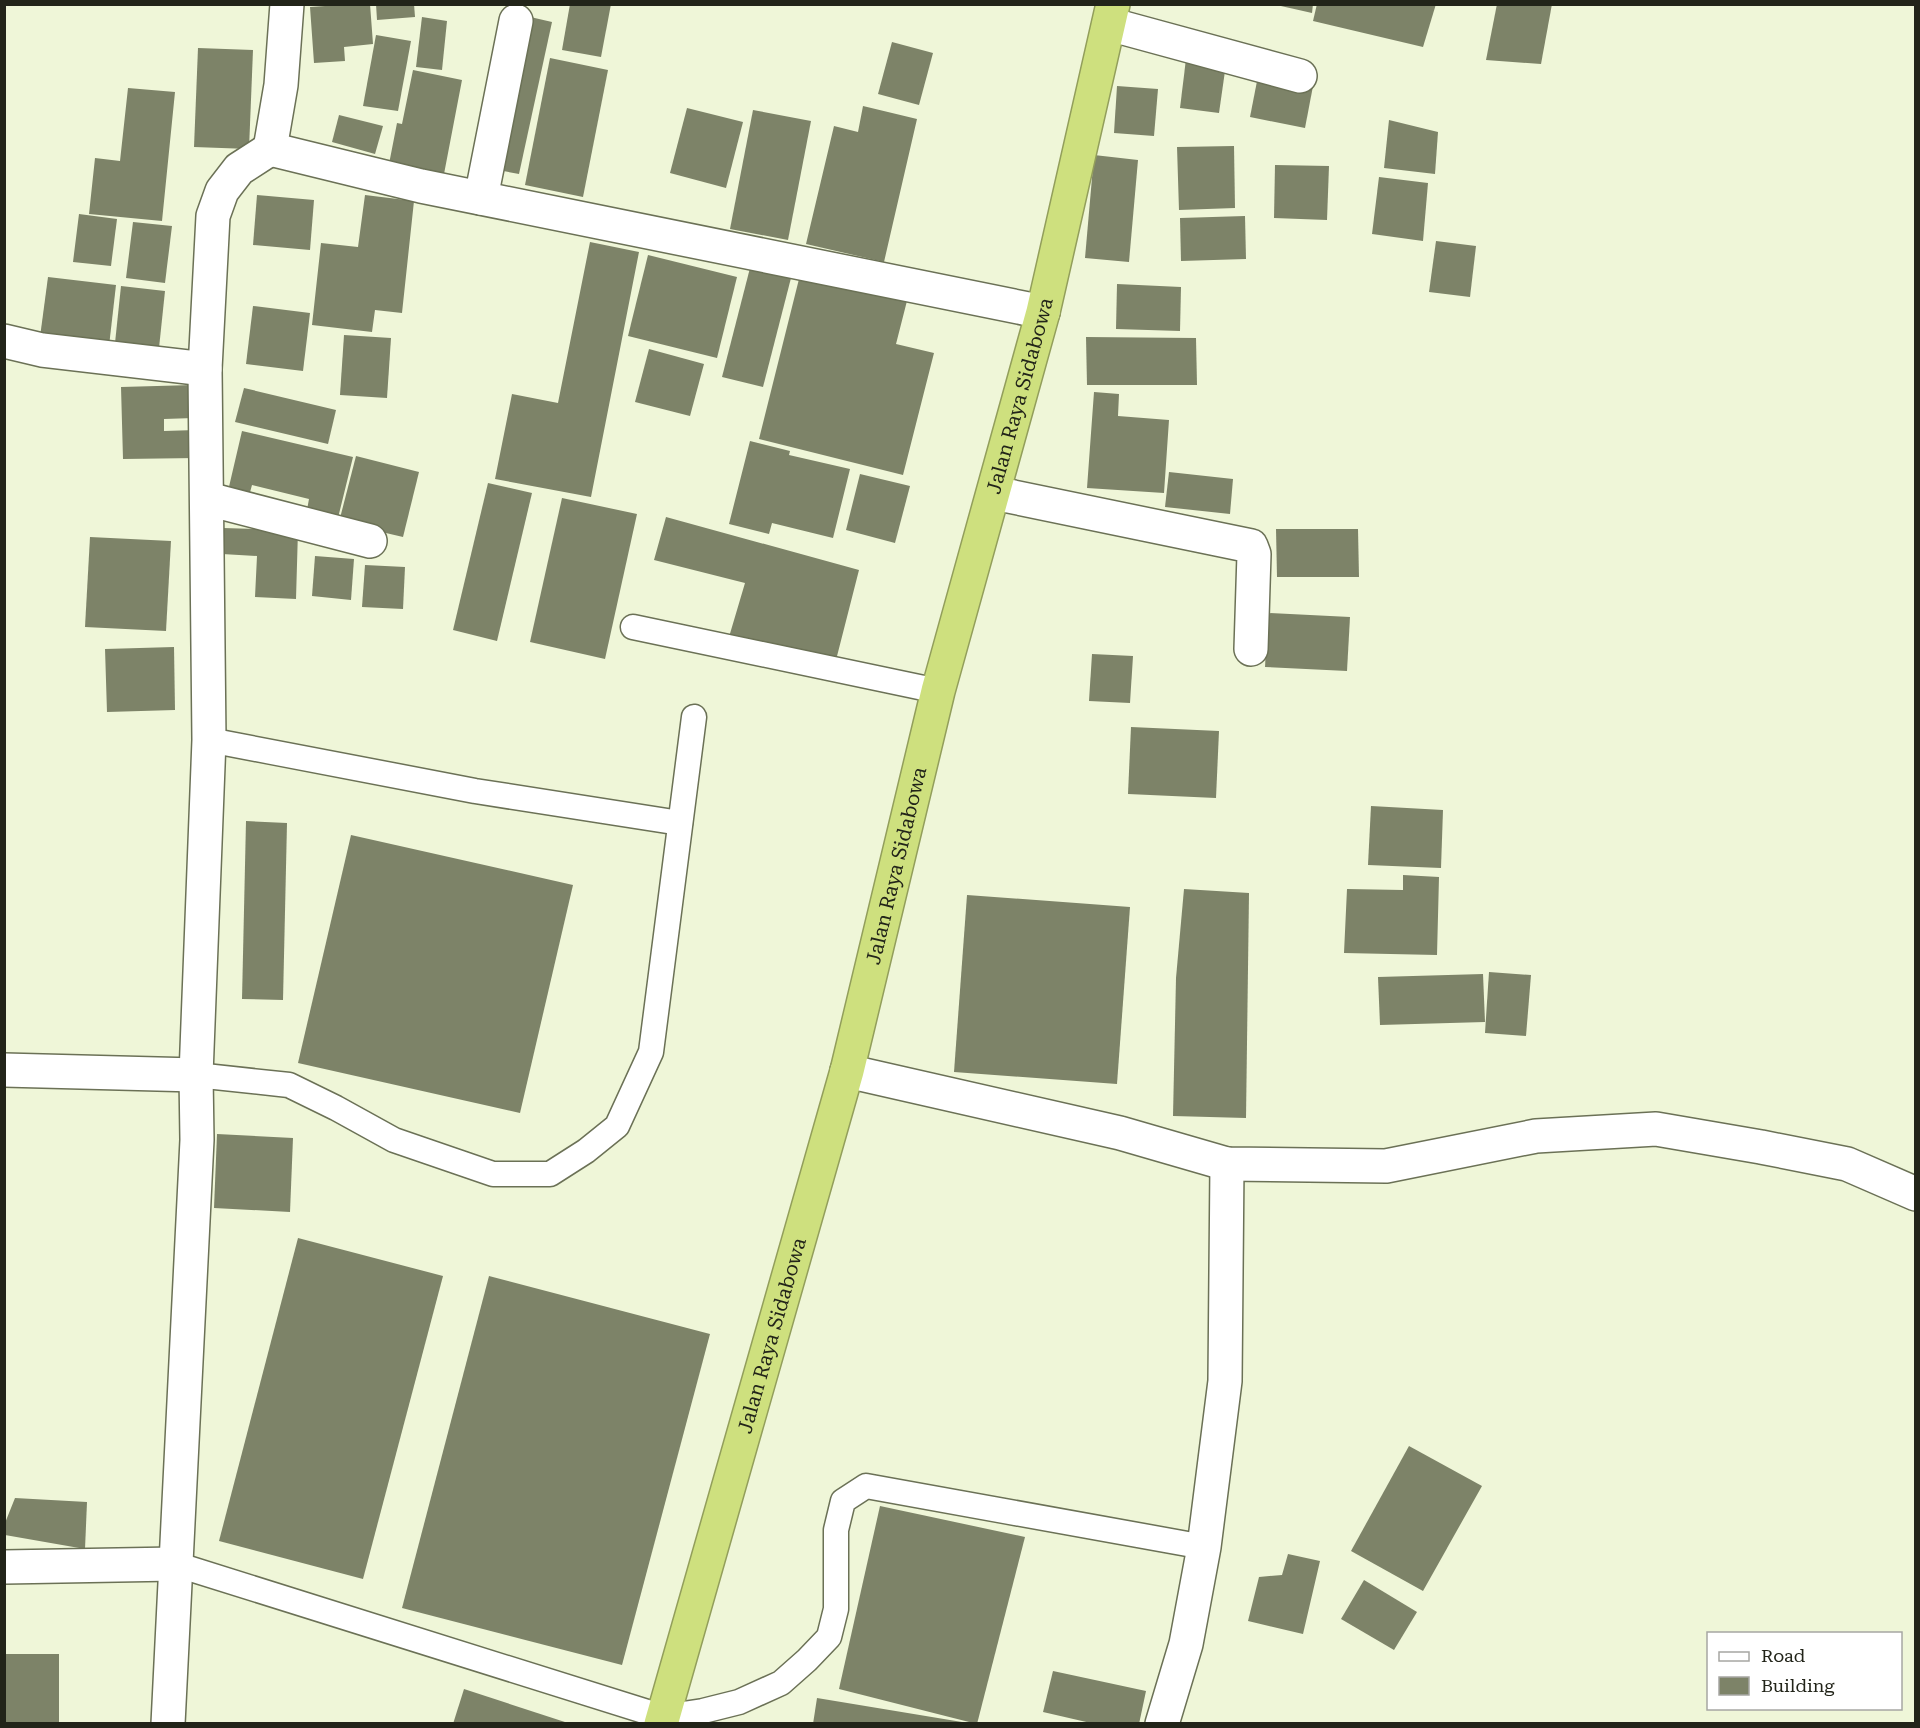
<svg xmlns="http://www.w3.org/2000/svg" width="1920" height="1728" font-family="'Roboto Serif',serif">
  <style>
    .building { fill: #7d8368 }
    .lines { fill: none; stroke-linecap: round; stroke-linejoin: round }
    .lane-casing { stroke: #6b7156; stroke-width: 27 }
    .street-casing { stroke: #6b7156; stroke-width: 36 }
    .highway-casing { stroke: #929e5b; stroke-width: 36 }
    .lane { stroke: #fff; stroke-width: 24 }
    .street { stroke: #fff; stroke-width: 33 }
    .highway { stroke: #cee07e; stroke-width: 33 }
    .labels { text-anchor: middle; stroke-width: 4.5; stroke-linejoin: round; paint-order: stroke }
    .street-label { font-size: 20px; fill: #222419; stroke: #fff }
  </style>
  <rect width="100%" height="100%" fill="#eff6d8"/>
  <g class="building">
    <polygon points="324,4 370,4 373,44 344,47 345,61 314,63 310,7 325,6"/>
    <polygon points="376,4 414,4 415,17 377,20"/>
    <polygon points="570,4 611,4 601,57 562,50"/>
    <polygon points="1272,4 1313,4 1312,13"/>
    <polygon points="1317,4 1436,4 1423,47 1313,21"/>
    <polygon points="1497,4 1552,4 1541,64 1486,60"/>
    <polygon points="526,16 552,22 519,174 493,169"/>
    <polygon points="422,17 447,21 442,70 416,67"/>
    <polygon points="376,35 411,41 398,111 363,106"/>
    <polygon points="892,42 933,53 919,105 878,94"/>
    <polygon points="198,48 253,50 249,149 194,147"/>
    <polygon points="550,58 608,70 583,197 525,185"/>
    <polygon points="1186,59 1226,64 1219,113 1180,108"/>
    <polygon points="413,70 462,80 444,174 389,164 397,123 402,124"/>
    <polygon points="1258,76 1313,86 1305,128 1250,117"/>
    <polygon points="1117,86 1158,89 1154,136 1114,133"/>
    <polygon points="128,88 175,92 162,221 89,214 95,158 120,161"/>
    <polygon points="863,106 917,119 884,262 806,244 834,126 858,132"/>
    <polygon points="687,108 743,122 726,188 670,173"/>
    <polygon points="753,110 811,121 788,240 730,229"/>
    <polygon points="339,115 383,126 375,154 332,142"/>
    <polygon points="1389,120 1438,132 1435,174 1384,168"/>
    <polygon points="1234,146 1235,208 1179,210 1177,147"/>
    <polygon points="1094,155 1138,160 1129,262 1085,258"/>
    <polygon points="1275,165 1329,166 1327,220 1274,218"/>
    <polygon points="1379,177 1428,183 1423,241 1372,234"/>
    <polygon points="257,195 314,200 310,250 253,245"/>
    <polygon points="365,195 414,201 402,313 375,310 372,332 312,325 321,243 358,247"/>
    <polygon points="79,214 117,219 111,266 73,262"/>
    <polygon points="1245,216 1246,259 1181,261 1180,218"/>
    <polygon points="133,222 172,226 165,283 126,278"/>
    <polygon points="1436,241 1476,246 1470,297 1429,292"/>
    <polygon points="590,242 639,252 591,497 495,479 512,394 558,403"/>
    <polygon points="648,255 737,277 717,358 628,336"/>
    <polygon points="802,267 909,293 896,344 934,353 903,475 759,439"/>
    <polygon points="750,268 791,278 763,387 722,377"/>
    <polygon points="48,277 116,285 109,346 40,337"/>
    <polygon points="1117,284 1181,287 1180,331 1116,329"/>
    <polygon points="121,286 165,291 159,348 115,343"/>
    <polygon points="253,306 310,313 303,371 246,364"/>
    <polygon points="344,335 391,338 387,398 340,395"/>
    <polygon points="1086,337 1196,338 1197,385 1087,385"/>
    <polygon points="649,349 704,364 690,416 635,402"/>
    <polygon points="193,385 194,418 164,419 164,431 196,430 197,458 123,459 121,387"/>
    <polygon points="244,388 336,410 328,444 235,422"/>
    <polygon points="1094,392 1119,394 1118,416 1169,420 1164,493 1087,488"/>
    <polygon points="242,431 353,457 337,522 306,515 309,499 252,485 249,496 228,491"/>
    <polygon points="750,441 790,451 789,455 850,469 833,538 772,523 769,534 729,524"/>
    <polygon points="356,456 419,472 403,537 339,522"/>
    <polygon points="1169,472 1233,479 1230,514 1165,507"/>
    <polygon points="860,474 910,486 895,543 846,530"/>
    <polygon points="488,483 532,493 497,641 453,630"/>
    <polygon points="562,498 637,514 605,659 530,642"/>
    <polygon points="666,517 859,570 835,664 729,637 745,583 654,560"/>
    <polygon points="223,528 298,530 296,599 255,597 257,556 222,554"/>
    <polygon points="1276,529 1358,529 1359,577 1277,577"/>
    <polygon points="90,537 171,541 166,631 85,627"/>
    <polygon points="315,556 354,559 351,600 312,596"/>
    <polygon points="365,565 405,567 403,609 362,607"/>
    <polygon points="1268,613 1350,617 1347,671 1265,667"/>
    <polygon points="174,647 175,710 107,712 105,649"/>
    <polygon points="1092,654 1133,656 1130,703 1089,701"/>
    <polygon points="1131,727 1219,731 1216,798 1128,794"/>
    <polygon points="1371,806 1443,810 1441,868 1368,865"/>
    <polygon points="246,821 287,823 283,1000 242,999"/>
    <polygon points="351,835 573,885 520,1113 298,1063"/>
    <polygon points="1403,875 1439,877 1437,955 1344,953 1347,889 1403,890"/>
    <polygon points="1184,889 1249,893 1246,1118 1173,1116 1176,978"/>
    <polygon points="967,895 1130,907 1117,1084 954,1072"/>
    <polygon points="1489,972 1531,975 1526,1036 1485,1033"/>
    <polygon points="1483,974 1485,1022 1380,1025 1378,977"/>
    <polygon points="217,1134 293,1138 290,1212 214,1208"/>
    <polygon points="298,1238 443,1276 363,1579 219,1541"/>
    <polygon points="489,1276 710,1334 622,1665 402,1608"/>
    <polygon points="1409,1446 1482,1486 1423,1591 1351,1551"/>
    <polygon points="15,1498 87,1502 85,1549 5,1535 5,1523"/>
    <polygon points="880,1506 1025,1537 977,1724 839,1689"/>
    <polygon points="1288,1554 1320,1561 1303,1634 1248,1621 1259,1577 1282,1575"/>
    <polygon points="1364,1580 1417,1612 1394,1650 1341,1619"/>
    <rect x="4" y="1654" width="55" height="70"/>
    <polygon points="1053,1671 1146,1691 1139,1724 1095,1724 1043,1712"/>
    <polygon points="464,1689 568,1723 567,1724 453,1724"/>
    <polygon points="817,1698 962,1722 962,1724 813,1724"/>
  </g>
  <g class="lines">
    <defs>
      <g id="lane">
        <polyline points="633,627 938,691"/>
        <polyline points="209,740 475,791 680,823"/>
        <polyline points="196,1075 289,1085 336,1108 394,1140 493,1174 550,1174 586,1151 617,1126 651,1052 694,717"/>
        <polyline points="175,1564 663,1717 703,1711 739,1702 781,1683 807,1660 829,1637 836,1609 836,1530 843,1501 866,1486 1204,1547"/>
      </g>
      <g id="street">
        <polyline points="287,4 281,85 270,149 421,186 1043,312"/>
        <polyline points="1109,24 1300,76"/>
        <polyline points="481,198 516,21"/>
        <polyline points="4,341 42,350 205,369"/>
        <polyline points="994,493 1251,546 1254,554 1251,649"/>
        <polyline points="208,499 370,541"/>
        <polyline points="4,1070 196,1075"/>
        <polyline points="847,1071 1120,1133 1227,1164 1386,1166 1536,1136 1656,1129 1761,1147 1847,1164 1916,1194"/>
        <polyline points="4,1567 175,1564"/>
        <polyline points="168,1724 197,1140 196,1075 209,740 205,369 213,216 222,191 239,169 270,149"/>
        <polyline points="1162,1724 1186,1644 1204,1547 1225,1381 1227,1164"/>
      </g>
      <g id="highway">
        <path id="s1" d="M661,1724L847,1071L938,691L1043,312L1113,4"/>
      </g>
    </defs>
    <use href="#lane" class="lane-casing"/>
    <use href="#street" class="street-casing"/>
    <use href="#highway" class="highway-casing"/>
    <use href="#lane" class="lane"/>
    <use href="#street" class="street"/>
    <use href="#highway" class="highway"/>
  </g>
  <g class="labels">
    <g class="street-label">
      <text dy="7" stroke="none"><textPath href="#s1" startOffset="1376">Jalan Raya Sidabowa</textPath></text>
      <text dy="7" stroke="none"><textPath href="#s1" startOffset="890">Jalan Raya Sidabowa</textPath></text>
      <text dy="7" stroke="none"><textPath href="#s1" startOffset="404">Jalan Raya Sidabowa</textPath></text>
    </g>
  </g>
  <rect width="1920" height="1728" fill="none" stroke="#222419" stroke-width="12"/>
  <rect x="1707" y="1632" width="195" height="78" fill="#ffffff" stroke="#a7a7a3" stroke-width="1.5"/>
  <rect x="1719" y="1652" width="30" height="9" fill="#ffffff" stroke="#a7a7a3" stroke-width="1.5"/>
  <text x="1761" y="1662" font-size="18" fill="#222419">Road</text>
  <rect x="1719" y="1677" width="30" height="18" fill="#7d8368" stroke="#a7a7a3" stroke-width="1.5"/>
  <text x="1761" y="1692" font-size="18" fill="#222419">Building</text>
</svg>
